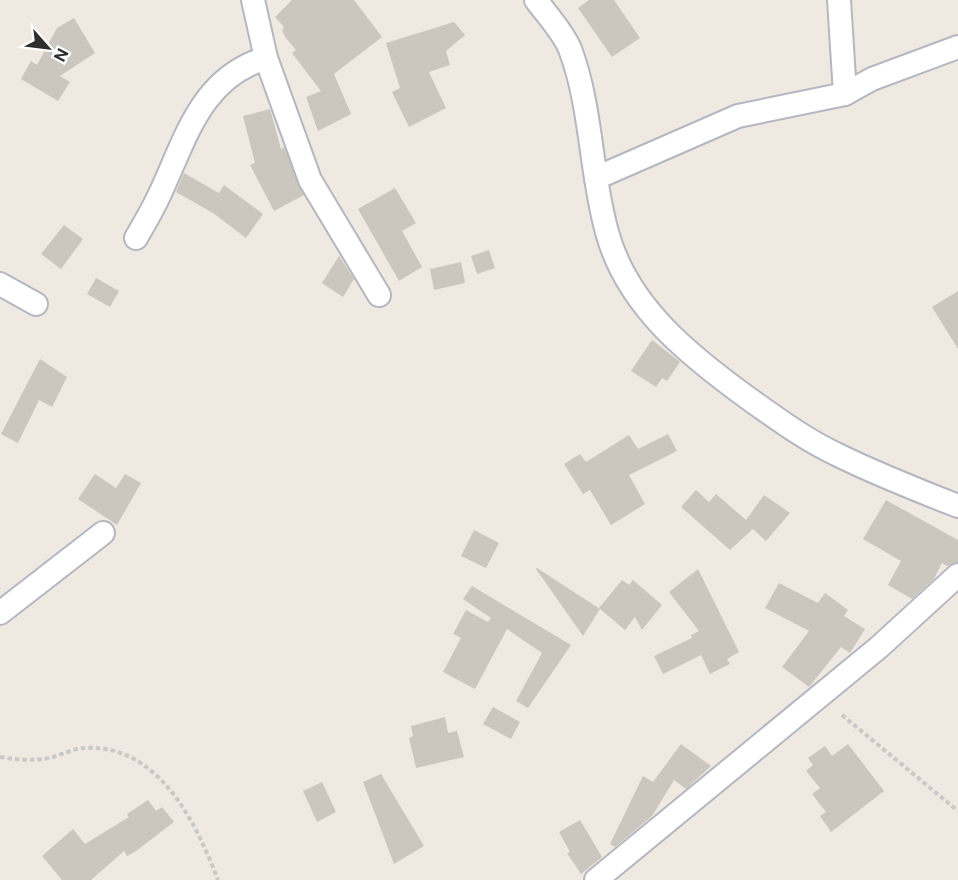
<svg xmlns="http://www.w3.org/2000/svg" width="958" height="880" font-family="'Public Sans',sans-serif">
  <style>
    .building { fill: #cbc7bf }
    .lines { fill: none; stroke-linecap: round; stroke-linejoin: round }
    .street-casing { stroke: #b4b7c1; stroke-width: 26 }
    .path { stroke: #c9c9c9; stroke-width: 4; stroke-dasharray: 4.5 3; stroke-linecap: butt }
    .street { stroke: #fff; stroke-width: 22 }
  </style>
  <rect width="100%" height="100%" fill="#efe9e1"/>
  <g class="building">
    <polygon points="292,0 354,0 382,37 334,74 351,114 318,131 306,97 321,91 292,53 296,50 285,37 282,30 284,27 275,17"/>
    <polygon points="589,0 614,0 640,38 612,57 578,8"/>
    <polygon points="74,18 95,53 60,76 70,82 58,101 21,79 31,61 37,65 57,28"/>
    <polygon points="454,22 465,35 446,51 450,65 429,72 446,108 409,127 392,92 400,88 386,43"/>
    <polygon points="270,109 281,149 284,147 304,195 274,211 250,165 255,163 243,116"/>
    <polygon points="184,173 219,193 224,185 263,214 246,238 213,213 176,192"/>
    <polygon points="395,188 416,223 402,231 422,267 399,281 358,209"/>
    <polygon points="64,225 83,239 61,269 41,254"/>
    <polygon points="489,250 495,268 477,274 471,256"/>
    <polygon points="339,256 354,279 343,297 322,283"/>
    <polygon points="461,262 465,283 434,290 430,269"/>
    <polygon points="96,278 119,291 110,307 87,294"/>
    <polygon points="958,291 958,349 932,307"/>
    <polygon points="652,340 680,362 667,381 662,378 656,387 631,371"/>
    <polygon points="40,359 67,377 52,407 39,400 18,443 1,434"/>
    <polygon points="668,434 677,451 629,475 645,504 611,525 590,490 583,494 564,464 580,454 586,462 629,435 638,449"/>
    <polygon points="95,474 116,488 125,474 141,483 117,525 78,499"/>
    <polygon points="696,490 709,502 716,494 746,520 764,495 790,513 766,541 753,529 730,550 681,507"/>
    <polygon points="886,500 958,540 958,562 947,566 942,563 934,579 912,599 888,585 901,561 863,539"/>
    <polygon points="474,530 499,543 486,568 461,556"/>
    <polygon points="537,568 600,609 583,636 536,569"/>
    <polygon points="698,569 739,652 727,659 730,664 710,674 701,655 663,674 654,656 692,638 691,635 699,631 669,592"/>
    <polygon points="622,580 629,585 633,580 662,605 642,630 635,617 625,630 599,608"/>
    <polygon points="779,583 818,603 825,593 848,610 844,616 865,629 850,653 841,647 809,687 782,667 809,631 765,608"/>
    <polygon points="472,586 571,645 528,708 516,701 542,653 507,629 475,689 443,672 461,638 453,634 466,610 488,622 491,618 463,599"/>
    <polygon points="493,707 520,722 511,739 483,724"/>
    <polygon points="445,717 448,733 457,731 464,757 416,768 409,738 413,736 411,726"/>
    <polygon points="681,744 711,766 686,789 674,780 652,816 615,847 610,844 643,776 653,782"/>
    <polygon points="848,744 884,791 831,832 820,816 826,812 812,794 820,788 806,771 813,765 808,758 825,746 832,756"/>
    <polygon points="381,774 424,846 394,864 363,782"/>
    <polygon points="322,782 336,812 317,822 303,791"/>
    <polygon points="148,800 156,811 162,807 174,822 136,851 127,856 124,851 91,880 62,880 42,856 73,829 85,844 129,817 127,814"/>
    <polygon points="580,820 602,857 581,874 567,853 570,852 559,832"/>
  </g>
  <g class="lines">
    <defs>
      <g id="street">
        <polyline points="253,0 266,58 310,180 379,295"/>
        <path d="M536,0C547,15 563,32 570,49C592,107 590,172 607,232C627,307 691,357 752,401C779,420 806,440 836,454C876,474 917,490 958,506"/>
        <polyline points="839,0 845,94"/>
        <polyline points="596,178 738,116 845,94 872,79 958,47"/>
        <path d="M136,238C143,226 150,214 156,202C185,144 197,79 266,58"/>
        <polyline points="0,284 36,304"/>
        <polyline points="0,613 103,533"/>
        <polyline points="596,880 878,648 958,575"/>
      </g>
    </defs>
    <use href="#street" class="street-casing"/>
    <g class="path">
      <polyline points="842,715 958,811"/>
      <path d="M0,757C17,760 33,761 50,758C61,755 74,748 85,748C159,744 196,823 218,880"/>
    </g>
    <use href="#street" class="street"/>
  </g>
  <g transform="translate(48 48) rotate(118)" stroke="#ffffff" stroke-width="4.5" paint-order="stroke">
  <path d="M0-4.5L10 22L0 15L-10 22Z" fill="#2e2e2e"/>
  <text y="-9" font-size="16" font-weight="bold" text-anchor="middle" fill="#2e2e2e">N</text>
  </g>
</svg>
